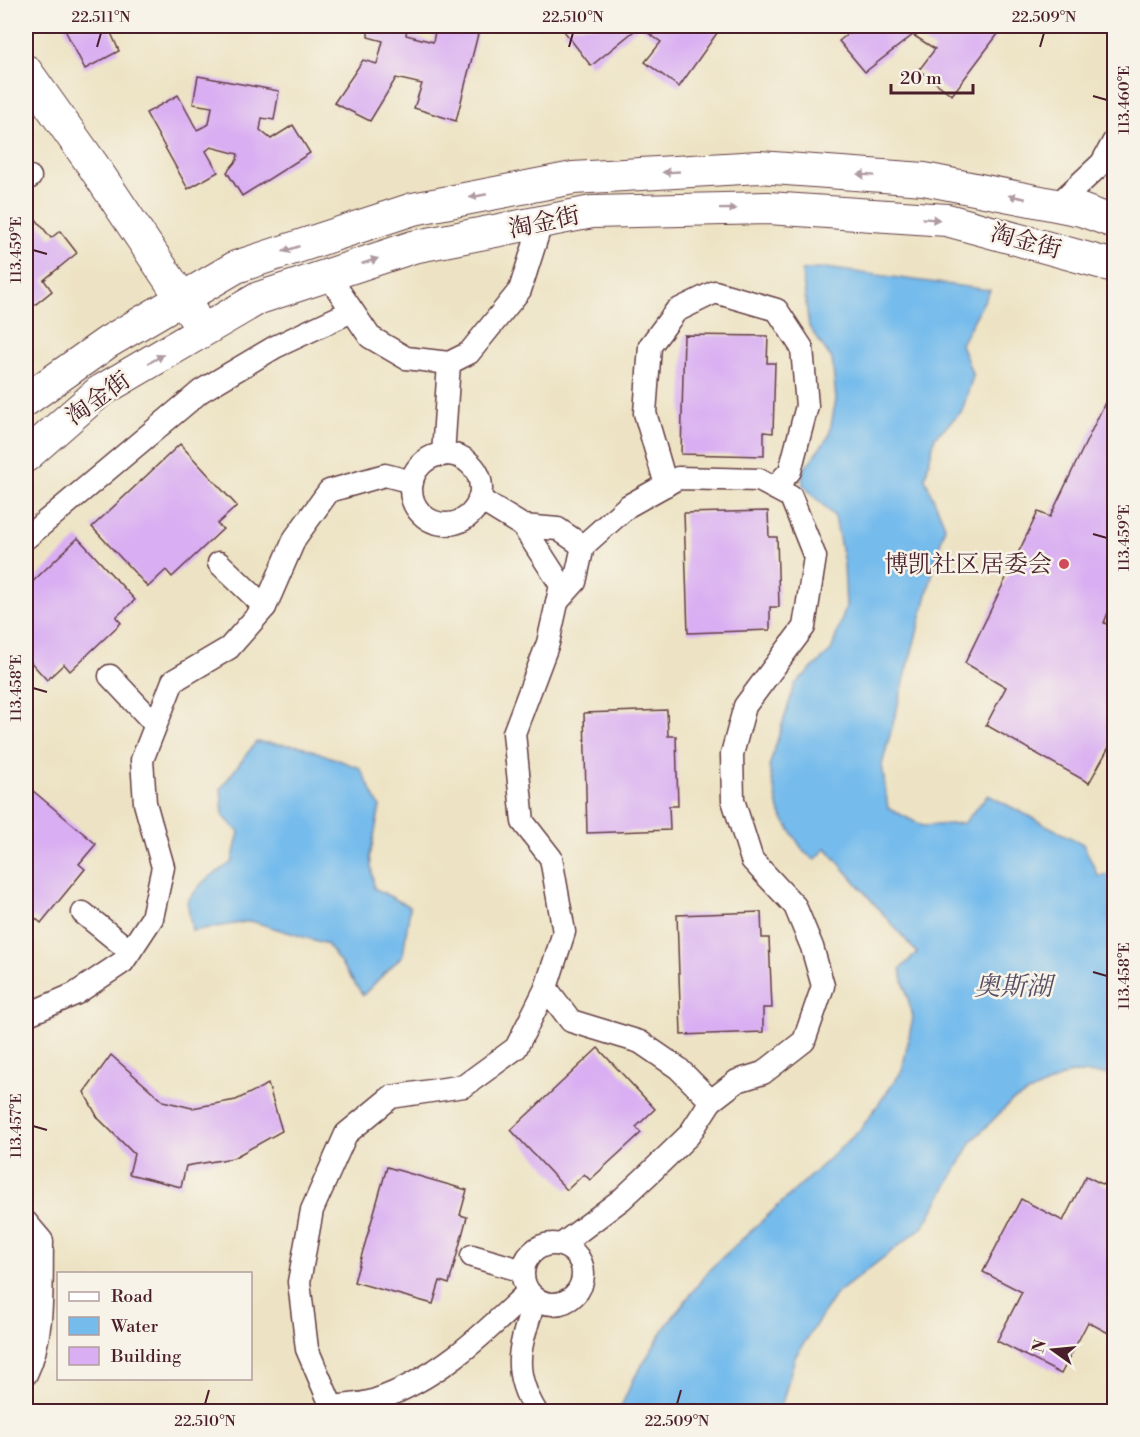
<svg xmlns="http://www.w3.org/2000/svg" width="1140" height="1437" font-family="'Libre Bodoni','Noto Serif SC',serif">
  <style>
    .water { fill: #75bbec; stroke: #606d8c; stroke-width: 1.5 }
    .building { fill: #d9aef2 }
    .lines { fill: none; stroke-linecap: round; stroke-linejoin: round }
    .street-casing { stroke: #623c42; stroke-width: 25 }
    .secondary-casing { stroke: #623c42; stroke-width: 34 }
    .street { stroke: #fff; stroke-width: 22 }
    .secondary { stroke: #fff; stroke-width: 32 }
    .oneway { fill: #ae9aa0 }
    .ticks { fill: none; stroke: #4a1f2b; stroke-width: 2 }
    .poi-dot { fill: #d1495b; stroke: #f7f3e8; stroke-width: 2 }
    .labels { text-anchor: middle; stroke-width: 5; stroke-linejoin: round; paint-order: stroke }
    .street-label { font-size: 24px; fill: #4a1f2b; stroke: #f7f3e8 }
    .poi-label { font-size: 24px; fill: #4a1f2b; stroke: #f7f3e8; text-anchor: end }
    .water-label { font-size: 26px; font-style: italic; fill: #574e65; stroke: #f7f3e8 }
    .neatline { fill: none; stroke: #4a1f2b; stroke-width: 2 }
    .ticks-label { font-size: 15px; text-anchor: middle; fill: #4a1f2b }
  </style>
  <rect width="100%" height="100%" fill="#f7f3e8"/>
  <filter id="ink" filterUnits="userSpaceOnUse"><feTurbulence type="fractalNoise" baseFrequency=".0167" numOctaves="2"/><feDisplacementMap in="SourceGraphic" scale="12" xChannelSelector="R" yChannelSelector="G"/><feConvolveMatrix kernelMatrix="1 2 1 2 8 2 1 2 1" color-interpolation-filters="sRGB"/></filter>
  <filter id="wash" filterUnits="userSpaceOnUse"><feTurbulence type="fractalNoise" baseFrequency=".008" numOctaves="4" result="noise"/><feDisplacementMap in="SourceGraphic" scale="24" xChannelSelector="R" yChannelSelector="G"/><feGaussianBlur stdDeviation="1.35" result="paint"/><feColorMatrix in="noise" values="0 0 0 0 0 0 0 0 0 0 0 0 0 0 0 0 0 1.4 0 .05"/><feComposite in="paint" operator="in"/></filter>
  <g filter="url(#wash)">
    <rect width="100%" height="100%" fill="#ede3c4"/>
    <g class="water">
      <polygon points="825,268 990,290 961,344 973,376 962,411 935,437 925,478 945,526 882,765 888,808 923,826 964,823 988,795 1083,844 1099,877 1114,873 1114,1074 1070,1073 1012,1101 973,1140 924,1226 835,1295 795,1357 780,1411 619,1411 633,1380 666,1326 710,1269 860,1130 902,1071 913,1017 900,969 917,953 826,848 815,860 804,852 780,814 769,767 795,684 831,651 846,607 844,564 835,517 803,485 802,472 829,436 836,399 832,359 809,327 802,271"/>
      <polygon points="256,742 301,746 360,768 380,807 370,856 374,888 410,907 403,955 363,995 327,944 251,921 192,931 187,901 204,881 232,862 239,832 223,816 221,788"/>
    </g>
    <g id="blocks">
      <g class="building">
        <polygon points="63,26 108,26 119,51 85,69"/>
        <polygon points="368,26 407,26 406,35 433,42 436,26 457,26 479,30 456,121 414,108 422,84 396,78 370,121 334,103 363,60 377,64 383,41 368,37"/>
        <polygon points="571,26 722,26 679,87 645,62 661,42 639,27 591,66 564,31"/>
        <polygon points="858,26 1004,26 952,95 919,70 935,49 913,35 865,72 839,41"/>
        <polygon points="198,76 279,91 274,120 262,118 260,130 271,139 293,125 310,153 242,196 227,172 237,160 238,154 211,147 206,151 218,172 188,189 146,113 178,95 197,130 209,124 212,107 193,104"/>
        <polygon points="35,218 51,238 60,231 77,253 44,280 52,291 26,312 26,241 30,237 26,232 26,226"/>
        <polygon points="684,335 768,336 767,363 775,363 773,433 764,432 764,456 681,454"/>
        <polygon points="1114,384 1114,613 1109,610 1104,623 1114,628 1114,738 1089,783 986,725 1006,687 965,663 1038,512 1050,517"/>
        <polygon points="180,444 237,506 217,524 223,529 172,577 166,570 148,587 92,527"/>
        <polygon points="768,511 769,537 777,537 779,607 770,607 770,630 688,633 684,513"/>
        <polygon points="78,538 135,600 116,617 121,623 70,671 64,664 47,680 26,657 26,588"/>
        <polygon points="667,710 668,736 676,736 678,806 669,806 670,830 587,833 584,713"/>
        <polygon points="32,790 96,844 79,864 85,869 41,923 34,917 26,926 26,798"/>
        <polygon points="761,912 762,938 769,938 772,1008 763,1008 763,1032 681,1035 677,915"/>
        <polygon points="598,1048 655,1109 636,1127 641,1133 590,1180 584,1174 567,1190 511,1130"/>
        <polygon points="111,1055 163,1101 192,1108 236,1100 268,1084 282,1131 233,1158 186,1166 181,1187 129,1174 134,1154 98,1118 84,1092"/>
        <polygon points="387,1167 467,1190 460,1215 467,1217 449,1284 440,1281 433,1304 354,1282"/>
        <polygon points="1086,1176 1114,1190 1114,1336 1088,1322 1061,1374 997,1341 1022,1292 983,1272 1021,1199 1063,1221"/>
      </g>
    </g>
  </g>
  <g filter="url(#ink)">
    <use href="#blocks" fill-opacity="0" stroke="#623c42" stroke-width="1.5"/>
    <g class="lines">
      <defs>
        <g id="street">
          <polyline points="26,180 30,177"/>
          <polyline points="1057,205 1102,163 1114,141"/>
          <polyline points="328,275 370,337 406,358 449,363 469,353 520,290 541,224"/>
          <circle cx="446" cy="489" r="35"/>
          <polyline points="443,455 449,363"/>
          <polyline points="666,485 645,413 650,346 676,311 715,292 777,310 802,348 807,406 790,471 774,488"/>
          <polyline points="523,526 558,529 583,546"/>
          <polyline points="26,538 201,391 275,347 352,311"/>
          <polyline points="219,563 265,607"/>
          <polyline points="557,602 575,582 583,546 628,506 678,478 759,480 791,497 815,557 804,627 745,706 732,754 733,800 752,860 795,906 812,947 823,986 804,1041 763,1073 737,1081 711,1101 689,1135 654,1169 622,1199 561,1245"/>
          <polyline points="110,676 155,724"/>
          <polyline points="83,913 130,951"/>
          <polyline points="546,988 571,1021 640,1042 678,1068 711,1101"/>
          <polyline points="26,1015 75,994 123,962 152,918 163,867 145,803 142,760 173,681 229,648 265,607 295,538 329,491 385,475 412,482"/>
          <path d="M26,1222L42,1241C41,1284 45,1336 26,1374"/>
          <circle cx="553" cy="1274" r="30"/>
          <polyline points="472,1256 523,1271"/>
          <path d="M535,1299C521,1345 509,1367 536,1412"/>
          <path d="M332,1407C345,1405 360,1405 373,1401C435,1381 482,1336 528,1292"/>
          <polyline points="334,1412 307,1349 299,1282 312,1210 346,1134 391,1097 464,1086 516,1048 546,988 564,932 551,858 523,822 514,733 548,643 561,585 523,526 479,499"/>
        </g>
        <g id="secondary">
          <polyline points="26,71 92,164 193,315"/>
          <polyline points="26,400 108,342 236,267 413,209 573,178 759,167 924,179 1081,210 1114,222"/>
          <polyline points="26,456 99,392 259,298 413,247 592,212 768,208 947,220 1114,266"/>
        </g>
      </defs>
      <use href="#street" class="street-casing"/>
      <use href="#secondary" class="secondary-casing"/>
      <use href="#street" class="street"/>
      <use href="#secondary" class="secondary"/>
    </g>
    <defs><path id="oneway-solid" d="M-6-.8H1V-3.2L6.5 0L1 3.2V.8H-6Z" transform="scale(1.5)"/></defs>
    <g class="oneway">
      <use href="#oneway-solid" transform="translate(671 172) rotate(177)"/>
      <use href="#oneway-solid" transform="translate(866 175) rotate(-176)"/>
      <use href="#oneway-solid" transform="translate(478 196) rotate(169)"/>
      <use href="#oneway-solid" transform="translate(1017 197) rotate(-169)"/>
      <use href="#oneway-solid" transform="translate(728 209) rotate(-1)"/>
      <use href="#oneway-solid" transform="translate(931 219) rotate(4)"/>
      <use href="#oneway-solid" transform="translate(291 249) rotate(162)"/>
      <use href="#oneway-solid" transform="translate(370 261) rotate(-18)"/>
      <use href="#oneway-solid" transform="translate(156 359) rotate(-30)"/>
    </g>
  </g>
  <path class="ticks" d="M97,47L101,33M569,47L573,33M1040,47L1044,33M1093,96L1107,100M33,250L47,254M1093,534L1107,538M33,688L47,692M1093,972L1107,976M33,1126L47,1130M205,1404L209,1390M677,1404L681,1390"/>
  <circle class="poi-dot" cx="1064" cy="564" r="6"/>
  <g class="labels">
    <g class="street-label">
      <text transform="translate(544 222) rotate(-12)" y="8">淘金街</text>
      <text transform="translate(1026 241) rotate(15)" y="8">淘金街</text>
      <text transform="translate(98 398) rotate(-36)" y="8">淘金街</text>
    </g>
    <g class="poi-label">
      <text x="1052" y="572">博凯社区居委会</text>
    </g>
    <g class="water-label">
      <text x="1013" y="995">奥斯湖</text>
    </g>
  </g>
  <rect width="1140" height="1437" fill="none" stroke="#f7f3e8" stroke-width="66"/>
  <rect x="57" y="1272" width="195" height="108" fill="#f7f3e8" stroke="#b29e9c" stroke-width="1.5"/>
  <rect x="69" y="1292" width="30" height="9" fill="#ffffff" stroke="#b29e9c" stroke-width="1.5"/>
  <text x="111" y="1302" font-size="18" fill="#4a1f2b">Road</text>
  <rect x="69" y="1317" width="30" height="18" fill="#75bbec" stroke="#b29e9c" stroke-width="1.5"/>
  <text x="111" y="1332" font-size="18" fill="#4a1f2b">Water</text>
  <rect x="69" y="1347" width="30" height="18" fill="#d9aef2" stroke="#b29e9c" stroke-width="1.5"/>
  <text x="111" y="1362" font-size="18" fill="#4a1f2b">Building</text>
  <g transform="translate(1053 1350) rotate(285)" stroke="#f7f3e8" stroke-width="4.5" paint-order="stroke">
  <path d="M0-4.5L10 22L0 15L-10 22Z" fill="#4a1f2b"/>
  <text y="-9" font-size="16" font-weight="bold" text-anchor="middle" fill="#4a1f2b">N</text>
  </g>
  <path d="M891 84v9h82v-9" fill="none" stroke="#4a1f2b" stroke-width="3"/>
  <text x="900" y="84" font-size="18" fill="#4a1f2b" stroke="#f7f3e8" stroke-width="4.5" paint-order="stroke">20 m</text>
  <rect x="33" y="33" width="1074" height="1371" class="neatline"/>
  <g class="ticks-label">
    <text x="101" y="22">22.511°N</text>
    <text x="573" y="22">22.510°N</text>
    <text x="1044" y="22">22.509°N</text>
    <text transform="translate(1124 100) rotate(-90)" y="5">113.460°E</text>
    <text transform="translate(16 250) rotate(-90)" y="5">113.459°E</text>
    <text transform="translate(1124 538) rotate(-90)" y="5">113.459°E</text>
    <text transform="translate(16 688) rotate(-90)" y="5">113.458°E</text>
    <text transform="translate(1124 976) rotate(-90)" y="5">113.458°E</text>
    <text transform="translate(16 1126) rotate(-90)" y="5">113.457°E</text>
    <text x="205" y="1426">22.510°N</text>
    <text x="677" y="1426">22.509°N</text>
  </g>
</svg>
